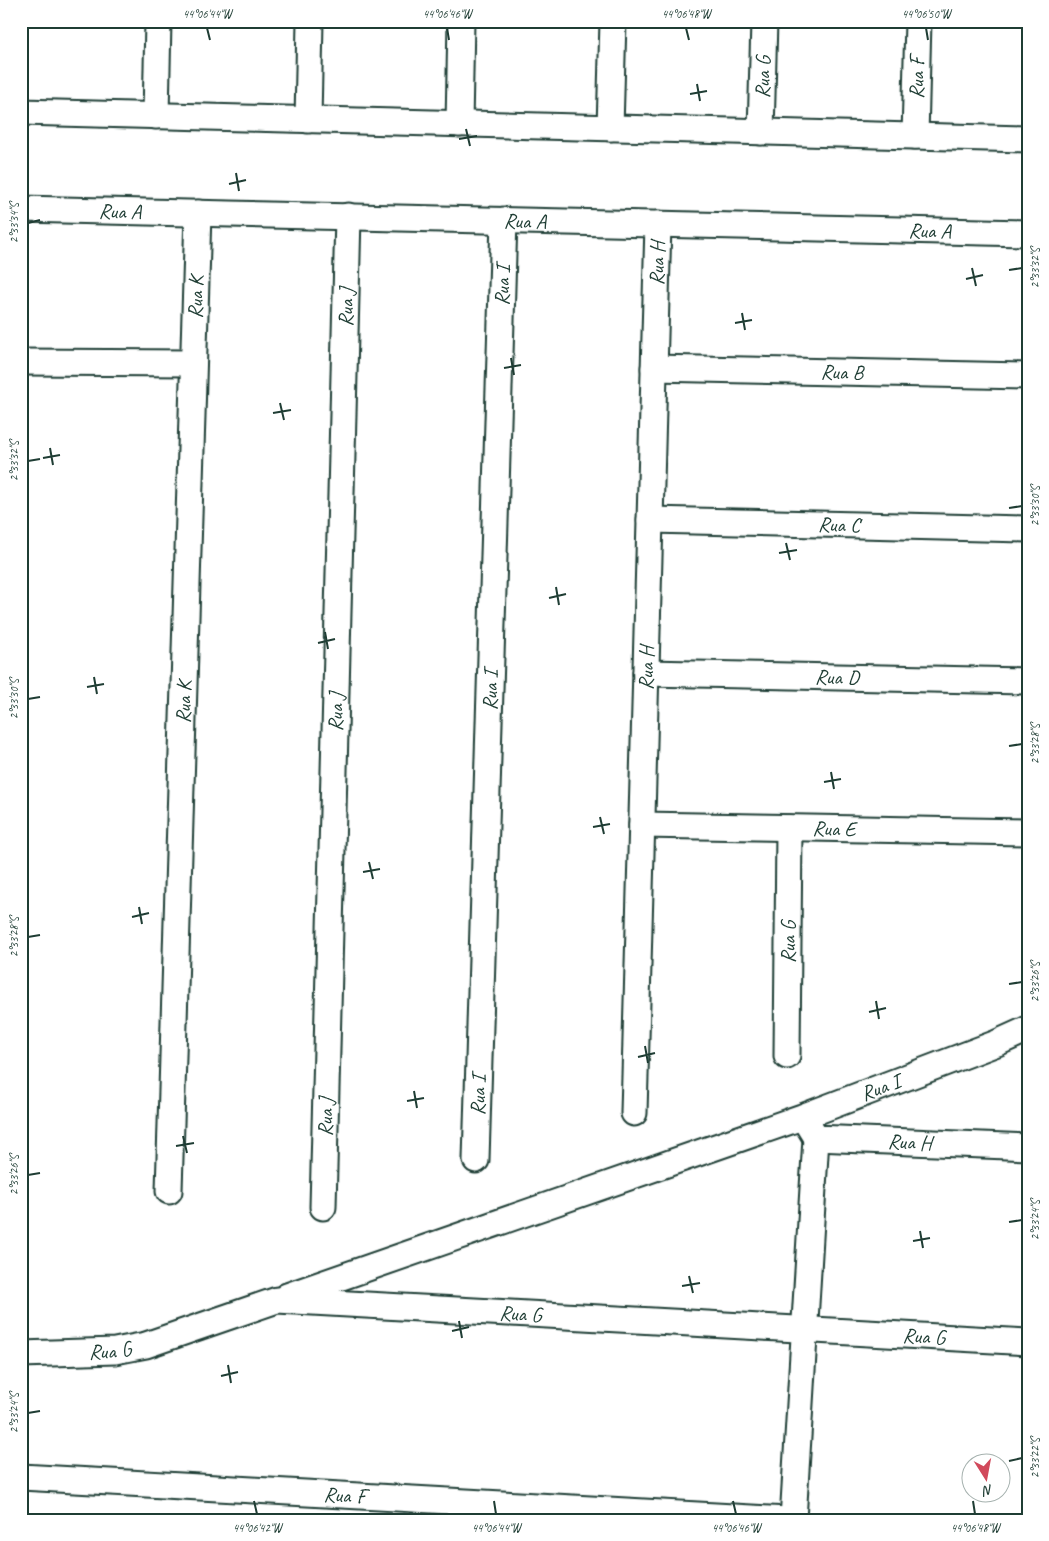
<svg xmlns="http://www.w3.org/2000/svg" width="1049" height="1541" font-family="Caveat,sans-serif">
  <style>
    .building { fill: #c7cfcc; stroke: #1f3d34 }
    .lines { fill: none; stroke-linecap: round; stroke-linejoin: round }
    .minor-casing { stroke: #1f3d34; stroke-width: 29 }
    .minor { stroke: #fff; stroke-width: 25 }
    .ticks { fill: none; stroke: #1f3d34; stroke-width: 2 }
    .labels { text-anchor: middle; stroke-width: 4; stroke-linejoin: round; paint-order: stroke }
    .street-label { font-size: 21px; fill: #1f3d34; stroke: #fff }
    .neatline { fill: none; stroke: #1f3d34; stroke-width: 2 }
    .ticks-label { font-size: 12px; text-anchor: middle; fill: #1f3d34 }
  </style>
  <rect width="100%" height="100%" fill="#fff"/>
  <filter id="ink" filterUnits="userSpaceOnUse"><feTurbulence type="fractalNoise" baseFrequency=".02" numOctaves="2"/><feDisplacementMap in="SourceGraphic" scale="10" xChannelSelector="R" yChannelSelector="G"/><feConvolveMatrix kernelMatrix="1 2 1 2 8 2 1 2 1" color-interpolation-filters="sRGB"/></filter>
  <g filter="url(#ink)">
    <g class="building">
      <rect x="343" y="21" width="32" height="4"/>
      <polygon points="391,21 423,21 423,26 390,26"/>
    </g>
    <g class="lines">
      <defs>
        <g id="minor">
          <polyline points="21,112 1028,139"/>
          <polyline points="156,116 158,21"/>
          <polyline points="308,120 310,21"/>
          <polyline points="459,124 461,21"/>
          <polyline points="610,128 613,21"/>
          <path id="s1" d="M761,132L764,21"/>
          <path id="s2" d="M915,136L918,21"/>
          <path id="s3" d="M21,209L1028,233"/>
          <polyline points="21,362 193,363"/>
          <path id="s4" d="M654,368L1028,376"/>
          <path id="s5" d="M650,520L1028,529"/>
          <path id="s6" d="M646,673L1028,681"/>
          <path id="s7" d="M642,825L1028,832"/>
          <path id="s8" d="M787,1056L789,828"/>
          <path id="s9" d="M634,1113L658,224"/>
          <path id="s10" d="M808,1125L816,1138L1028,1147"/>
          <path id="s11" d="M476,1160L504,220"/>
          <path id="s12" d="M169,1191L198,213"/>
          <path id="s13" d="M323,1207L348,216"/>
          <path id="s14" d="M287,1296L802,1117L997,1043L1028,1029"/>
          <path id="s15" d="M21,1354L115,1351L146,1345L277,1300L1028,1342"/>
          <path id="s16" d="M21,1477L788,1520"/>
          <polyline points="793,1520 816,1138"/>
        </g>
      </defs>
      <use href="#minor" class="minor-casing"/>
      <use href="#minor" class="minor"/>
    </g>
  </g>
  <path class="ticks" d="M207,28L210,40M447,28L449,40M686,28L689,40M926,28L928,40M697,84L700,101M690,94L707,91M466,129L470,146M459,139L477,136M236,173L239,191M229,184L246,180M28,223L40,220M972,268L976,286M1009,270L1022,268M966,279L983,275M742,313L745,330M735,323L752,320M511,358L514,375M504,368L521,365M280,403L284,420M273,413L291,410M50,448L53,465M43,458L60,455M28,461L40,459M1009,508L1022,506M786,543L790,560M779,553L797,550M556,587L559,605M549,598L566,594M325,632L328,649M318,643L335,639M94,677L97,694M87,687L104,684M28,699L40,697M1009,746L1022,744M831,772L834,789M824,782L841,779M600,817L604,834M593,827L610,824M369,862L373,879M363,872L380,869M139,907L142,924M132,917L149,913M28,937L40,935M1009,984L1022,982M876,1001L879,1019M869,1012L886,1008M645,1046L648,1063M638,1057L655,1053M414,1091L417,1108M407,1101L424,1098M183,1136L187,1153M176,1146L194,1143M28,1175L40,1173M1009,1222L1022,1220M920,1231L923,1248M913,1241L930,1238M689,1276L693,1293M682,1286L700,1283M459,1321L462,1338M452,1331L469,1327M228,1365L231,1383M221,1376L238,1372M28,1413L40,1411M1009,1461L1022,1458M254,1501L257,1514M494,1501L496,1514M733,1501L736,1514M973,1501L975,1514"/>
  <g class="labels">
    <g class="street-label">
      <text dy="7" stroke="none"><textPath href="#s1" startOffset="55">Rua G</textPath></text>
      <text dy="7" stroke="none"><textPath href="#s2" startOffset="58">Rua F</textPath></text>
      <text dy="7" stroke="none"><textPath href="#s3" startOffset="99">Rua A</textPath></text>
      <text dy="7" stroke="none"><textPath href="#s3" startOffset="504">Rua A</textPath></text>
      <text dy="7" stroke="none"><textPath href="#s3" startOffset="909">Rua A</textPath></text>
      <text dy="7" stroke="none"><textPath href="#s9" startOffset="850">Rua H</textPath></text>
      <text dy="7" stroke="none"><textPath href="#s11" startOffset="875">Rua I</textPath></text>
      <text dy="7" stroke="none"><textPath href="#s12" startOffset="894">Rua K</textPath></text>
      <text dy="7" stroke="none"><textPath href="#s13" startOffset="900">Rua J</textPath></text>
      <text dy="7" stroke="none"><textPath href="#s4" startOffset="188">Rua B</textPath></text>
      <text dy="7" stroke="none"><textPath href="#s5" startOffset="189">Rua C</textPath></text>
      <text dy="7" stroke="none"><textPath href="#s9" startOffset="445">Rua H</textPath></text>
      <text dy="7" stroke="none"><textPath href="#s6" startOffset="191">Rua D</textPath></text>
      <text dy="7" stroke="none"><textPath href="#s11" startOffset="470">Rua I</textPath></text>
      <text dy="7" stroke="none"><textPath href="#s12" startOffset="489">Rua K</textPath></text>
      <text dy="7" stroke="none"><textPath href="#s13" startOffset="495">Rua J</textPath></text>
      <text dy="7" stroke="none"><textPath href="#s7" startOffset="192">Rua E</textPath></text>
      <text dy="7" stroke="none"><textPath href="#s8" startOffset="114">Rua G</textPath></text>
      <text dy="7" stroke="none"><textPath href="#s14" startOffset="629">Rua I</textPath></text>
      <text dy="7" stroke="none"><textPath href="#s11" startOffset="65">Rua I</textPath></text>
      <text dy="7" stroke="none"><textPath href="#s13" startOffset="90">Rua J</textPath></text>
      <text dy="7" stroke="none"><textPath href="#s10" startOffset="109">Rua H</textPath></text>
      <text dy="7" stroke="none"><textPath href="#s15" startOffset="508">Rua G</textPath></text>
      <text dy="7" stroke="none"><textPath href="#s15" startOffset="912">Rua G</textPath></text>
      <text dy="7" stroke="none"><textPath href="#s15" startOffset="89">Rua G</textPath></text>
      <text dy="7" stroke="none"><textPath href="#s16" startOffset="324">Rua F</textPath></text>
    </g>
  </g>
  <rect width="1049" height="1541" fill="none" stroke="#fff" stroke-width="55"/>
  <g transform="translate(986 1478) rotate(169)"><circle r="24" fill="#ffffff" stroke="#a5b1ae"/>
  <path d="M0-4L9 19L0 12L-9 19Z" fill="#d1495b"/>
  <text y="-8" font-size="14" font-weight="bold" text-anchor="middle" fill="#1f3d34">N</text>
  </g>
  <rect x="28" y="28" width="994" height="1486" class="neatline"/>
  <g class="ticks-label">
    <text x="207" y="18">44°06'44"W</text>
    <text x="447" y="18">44°06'46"W</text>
    <text x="686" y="18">44°06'48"W</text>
    <text x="926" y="18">44°06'50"W</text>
    <text transform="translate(14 223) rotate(-90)" y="4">2°33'34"S</text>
    <text transform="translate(1035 268) rotate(-90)" y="4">2°33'32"S</text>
    <text transform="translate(14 461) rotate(-90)" y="4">2°33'32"S</text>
    <text transform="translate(1035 506) rotate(-90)" y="4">2°33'30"S</text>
    <text transform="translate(14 699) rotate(-90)" y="4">2°33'30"S</text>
    <text transform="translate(1035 744) rotate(-90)" y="4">2°33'28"S</text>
    <text transform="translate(14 937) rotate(-90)" y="4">2°33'28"S</text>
    <text transform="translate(1035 982) rotate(-90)" y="4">2°33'26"S</text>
    <text transform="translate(14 1175) rotate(-90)" y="4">2°33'26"S</text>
    <text transform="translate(1035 1220) rotate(-90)" y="4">2°33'24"S</text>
    <text transform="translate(14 1413) rotate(-90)" y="4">2°33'24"S</text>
    <text transform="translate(1035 1458) rotate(-90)" y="4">2°33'22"S</text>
    <text x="257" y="1532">44°06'42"W</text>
    <text x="496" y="1532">44°06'44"W</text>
    <text x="736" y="1532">44°06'46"W</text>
    <text x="975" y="1532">44°06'48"W</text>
  </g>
</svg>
